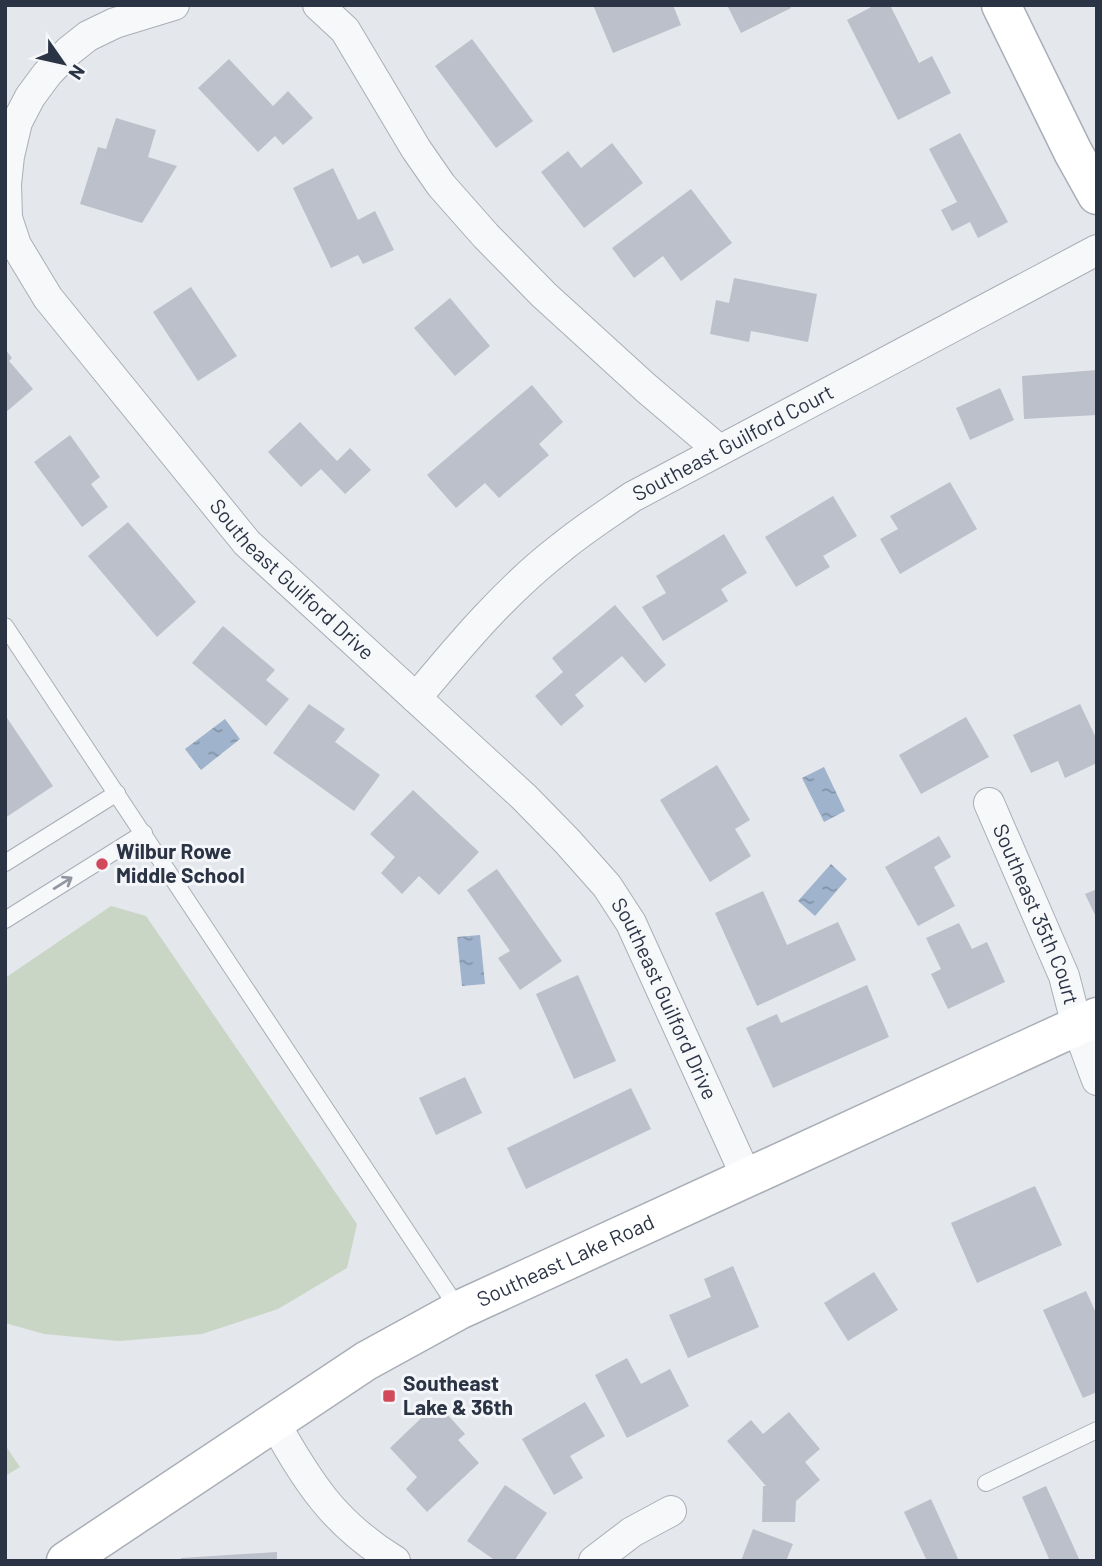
<svg xmlns="http://www.w3.org/2000/svg" width="1102" height="1566" font-family="Barlow,sans-serif">
  <style>
    .green { fill: #c9d6c5 }
    .water { fill: url(#water-ripples) }
    .building { fill: #bbc0ca }
    .lines { fill: none; stroke-linecap: round; stroke-linejoin: round }
    .lane-casing { stroke: #a9aeb7; stroke-width: 18 }
    .street-casing { stroke: #a9aeb7; stroke-width: 32 }
    .secondary-casing { stroke: #a9aeb7; stroke-width: 41 }
    .lane { stroke: #f7f8fa; stroke-width: 16 }
    .street { stroke: #f7f8fa; stroke-width: 30 }
    .secondary { stroke: #fff; stroke-width: 38 }
    .oneway { stroke: #9196a0 }
    .poi-dot { fill: #d1495b; stroke: #f4f6f9; stroke-width: 2.5 }
    .labels { text-anchor: middle; stroke-width: 6; stroke-linejoin: round; paint-order: stroke }
    .street-label { font-size: 21px; fill: #2b3445; stroke: #f4f6f9 }
    .poi-label { font-size: 21px; font-weight: bold; fill: #2b3445; stroke: #f4f6f9; text-anchor: start }
  </style>
  <defs>
    <pattern id="water-ripples" width="26" height="14" patternUnits="userSpaceOnUse" patternTransform="scale(1.75)"><rect width="26" height="14" fill="#9fb4cc"/><path d="M2 4q2-2 4 0t4 0M15 11q2-2 4 0t4 0" fill="none" stroke="#8293a7"/></pattern>
  </defs>
  <rect width="100%" height="100%" fill="#e4e7ec"/>
  <g class="green">
    <polygon points="111,906 146,916 357,1224 347,1268 278,1309 202,1334 119,1341 44,1334 5,1323 5,978"/>
    <polygon points="5,1445 20,1467 5,1476"/>
  </g>
  <g class="water">
    <polygon points="225,719 240,739 201,770 185,749"/>
    <polygon points="824,767 845,811 824,822 802,778"/>
    <polygon points="831,864 847,879 815,916 798,901"/>
    <polygon points="480,935 485,984 462,986 457,937"/>
  </g>
  <g class="building">
    <polygon points="593,5 673,5 681,25 613,53"/>
    <polygon points="727,5 789,5 791,8 741,33"/>
    <polygon points="875,5 890,5 919,63 932,56 951,93 898,120 847,20"/>
    <polygon points="472,39 533,121 496,148 435,66"/>
    <polygon points="229,59 273,106 288,91 313,118 283,145 275,136 258,152 198,88"/>
    <polygon points="116,118 156,130 148,157 177,166 142,223 80,204 98,147 106,149"/>
    <polygon points="960,133 1008,222 978,238 970,222 952,231 941,210 957,202 929,149"/>
    <polygon points="612,143 643,183 584,228 541,172 568,151 581,168"/>
    <polygon points="333,168 358,220 375,211 394,250 363,264 358,255 331,268 293,188"/>
    <polygon points="691,189 732,243 681,281 663,256 634,278 612,248"/>
    <polygon points="734,278 817,294 808,342 751,331 749,342 710,334 716,300 729,303"/>
    <polygon points="191,287 237,356 198,381 153,312"/>
    <polygon points="450,298 490,346 455,376 414,328"/>
    <polygon points="5,349 12,358 9,361 33,389 5,413"/>
    <polygon points="1097,370 1097,415 1024,419 1022,376"/>
    <polygon points="532,385 563,422 539,444 549,455 499,498 485,483 456,508 427,475"/>
    <polygon points="1000,388 1014,420 970,440 956,408"/>
    <polygon points="300,422 337,461 350,448 371,470 345,494 321,469 301,487 268,452"/>
    <polygon points="70,435 100,477 91,484 108,507 82,527 34,462"/>
    <polygon points="950,482 977,529 900,574 880,539 898,529 890,516"/>
    <polygon points="833,496 857,536 823,556 830,567 796,587 765,537"/>
    <polygon points="128,522 196,602 157,637 88,556"/>
    <polygon points="724,534 747,573 721,589 728,601 663,641 642,607 666,593 656,576"/>
    <polygon points="615,605 666,665 645,683 622,656 575,695 584,706 561,726 535,696 563,672 552,658"/>
    <polygon points="223,626 275,670 266,680 289,699 266,726 192,663"/>
    <polygon points="309,704 345,729 335,742 380,775 354,811 273,753"/>
    <polygon points="1080,704 1097,740 1097,763 1065,778 1058,761 1031,773 1013,735"/>
    <polygon points="5,715 53,786 5,818"/>
    <polygon points="966,717 989,757 921,794 899,755"/>
    <polygon points="717,765 750,820 735,829 751,856 710,882 660,800"/>
    <polygon points="413,790 479,852 439,895 419,876 402,894 381,873 395,857 370,834"/>
    <polygon points="939,836 951,857 934,867 955,906 918,926 885,867"/>
    <polygon points="497,869 562,961 520,990 498,958 510,951 467,890"/>
    <polygon points="1097,889 1097,919 1085,894"/>
    <polygon points="763,891 787,945 838,922 856,960 757,1006 715,913"/>
    <polygon points="959,923 972,949 987,942 1005,982 948,1009 931,974 941,969 926,938"/>
    <polygon points="578,975 616,1061 574,1079 536,994"/>
    <polygon points="867,985 889,1037 773,1088 746,1028 777,1014 781,1023"/>
    <polygon points="465,1077 482,1113 436,1135 419,1098"/>
    <polygon points="631,1088 651,1129 526,1189 507,1148"/>
    <polygon points="1035,1186 1062,1245 977,1283 951,1223"/>
    <polygon points="733,1266 759,1327 688,1358 669,1315 711,1297 704,1279"/>
    <polygon points="874,1272 898,1310 848,1341 824,1303"/>
    <polygon points="1086,1291 1097,1315 1097,1392 1083,1398 1043,1310"/>
    <polygon points="627,1358 641,1384 670,1369 689,1406 627,1438 595,1375"/>
    <polygon points="585,1402 605,1436 570,1456 583,1478 554,1495 522,1439"/>
    <polygon points="437,1403 465,1434 458,1440 479,1463 427,1512 406,1489 417,1477 390,1448"/>
    <polygon points="789,1412 820,1449 805,1462 820,1480 796,1501 795,1522 762,1522 763,1486 766,1486 727,1441 751,1420 763,1434"/>
    <polygon points="505,1485 547,1513 514,1561 496,1561 467,1541"/>
    <polygon points="1046,1486 1080,1561 1050,1561 1022,1497"/>
    <polygon points="931,1499 959,1561 927,1561 904,1512"/>
    <polygon points="753,1529 793,1544 786,1561 741,1561"/>
    <polygon points="277,1552 277,1561 181,1561 181,1558"/>
  </g>
  <g class="lines">
    <defs>
      <g id="lane">
        <polyline points="5,626 459,1310"/>
        <polyline points="5,863 117,793"/>
        <polyline points="5,920 144,833"/>
        <polyline points="986,1483 1097,1430"/>
      </g>
      <g id="street">
        <path id="s1" d="M174,5L115,23L88,36L69,51L47,74L30,97L17,122L9,156L6,184L7,218L16,245L48,298L247,543L524,797L567,841L607,886L631,923L747,1178"/>
        <polyline points="318,5 345,30 416,149 441,185 486,236 544,295 646,388 719,450"/>
        <path id="s2" d="M416,698C461,644 506,590 562,547C584,529 609,513 632,497L1097,250"/>
        <path id="s3" d="M989,803L1064,976L1077,1026L1097,1080"/>
        <path d="M274,1422C308,1482 333,1523 395,1561"/>
        <polyline points="594,1561 632,1532 671,1511"/>
      </g>
      <g id="secondary">
        <polyline points="1001,5 1073,152 1097,195"/>
        <path id="s4" d="M66,1561L366,1361L459,1310L1097,1017"/>
      </g>
    </defs>
    <use href="#lane" class="lane-casing"/>
    <use href="#street" class="street-casing"/>
    <use href="#secondary" class="secondary-casing"/>
    <use href="#lane" class="lane"/>
    <use href="#street" class="street"/>
    <use href="#secondary" class="secondary"/>
  </g>
  <defs><path id="oneway-shaft" d="M-6 0H5M1.5-3L5.5 0L1.5 3" fill="none" stroke-width="1.6" stroke-linecap="round" stroke-linejoin="round" transform="scale(1.75)"/></defs>
  <use class="oneway" href="#oneway-shaft" transform="translate(63 883) rotate(-32)"/>
  <g class="poi-dot">
    <circle cx="102" cy="864" r="7"/>
    <rect x="382" y="1389" width="14" height="14" rx="3.5"/>
  </g>
  <g class="labels">
    <g class="street-label">
      <text dy="7" stroke="none"><textPath href="#s2" startOffset="411">Southeast Guilford Court</textPath></text>
      <text dy="7" stroke="none"><textPath href="#s1" startOffset="765">Southeast Guilford Drive</textPath></text>
      <text dy="7" stroke="none"><textPath href="#s3" startOffset="121">Southeast 35th Court</textPath></text>
      <text dy="7" stroke="none"><textPath href="#s1" startOffset="1332">Southeast Guilford Drive</textPath></text>
      <text dy="7" stroke="none"><textPath href="#s4" startOffset="584">Southeast Lake Road</textPath></text>
    </g>
    <g class="poi-label">
      <text x="116" y="859">Wilbur Rowe<tspan x="116" dy="24">Middle School</tspan></text>
      <text x="403" y="1391">Southeast<tspan x="403" dy="24">Lake &amp; 36th</tspan></text>
    </g>
  </g>
  <rect width="1102" height="1566" fill="none" stroke="#2b3445" stroke-width="14"/>
  <g transform="translate(63 63) rotate(124)" stroke="#f4f6f9" stroke-width="5" paint-order="stroke">
  <path d="M0-5L12 26L0 18L-12 26Z" fill="#2b3445"/>
  <text y="-10" font-size="19" font-weight="bold" text-anchor="middle" fill="#2b3445">N</text>
  </g>
</svg>
